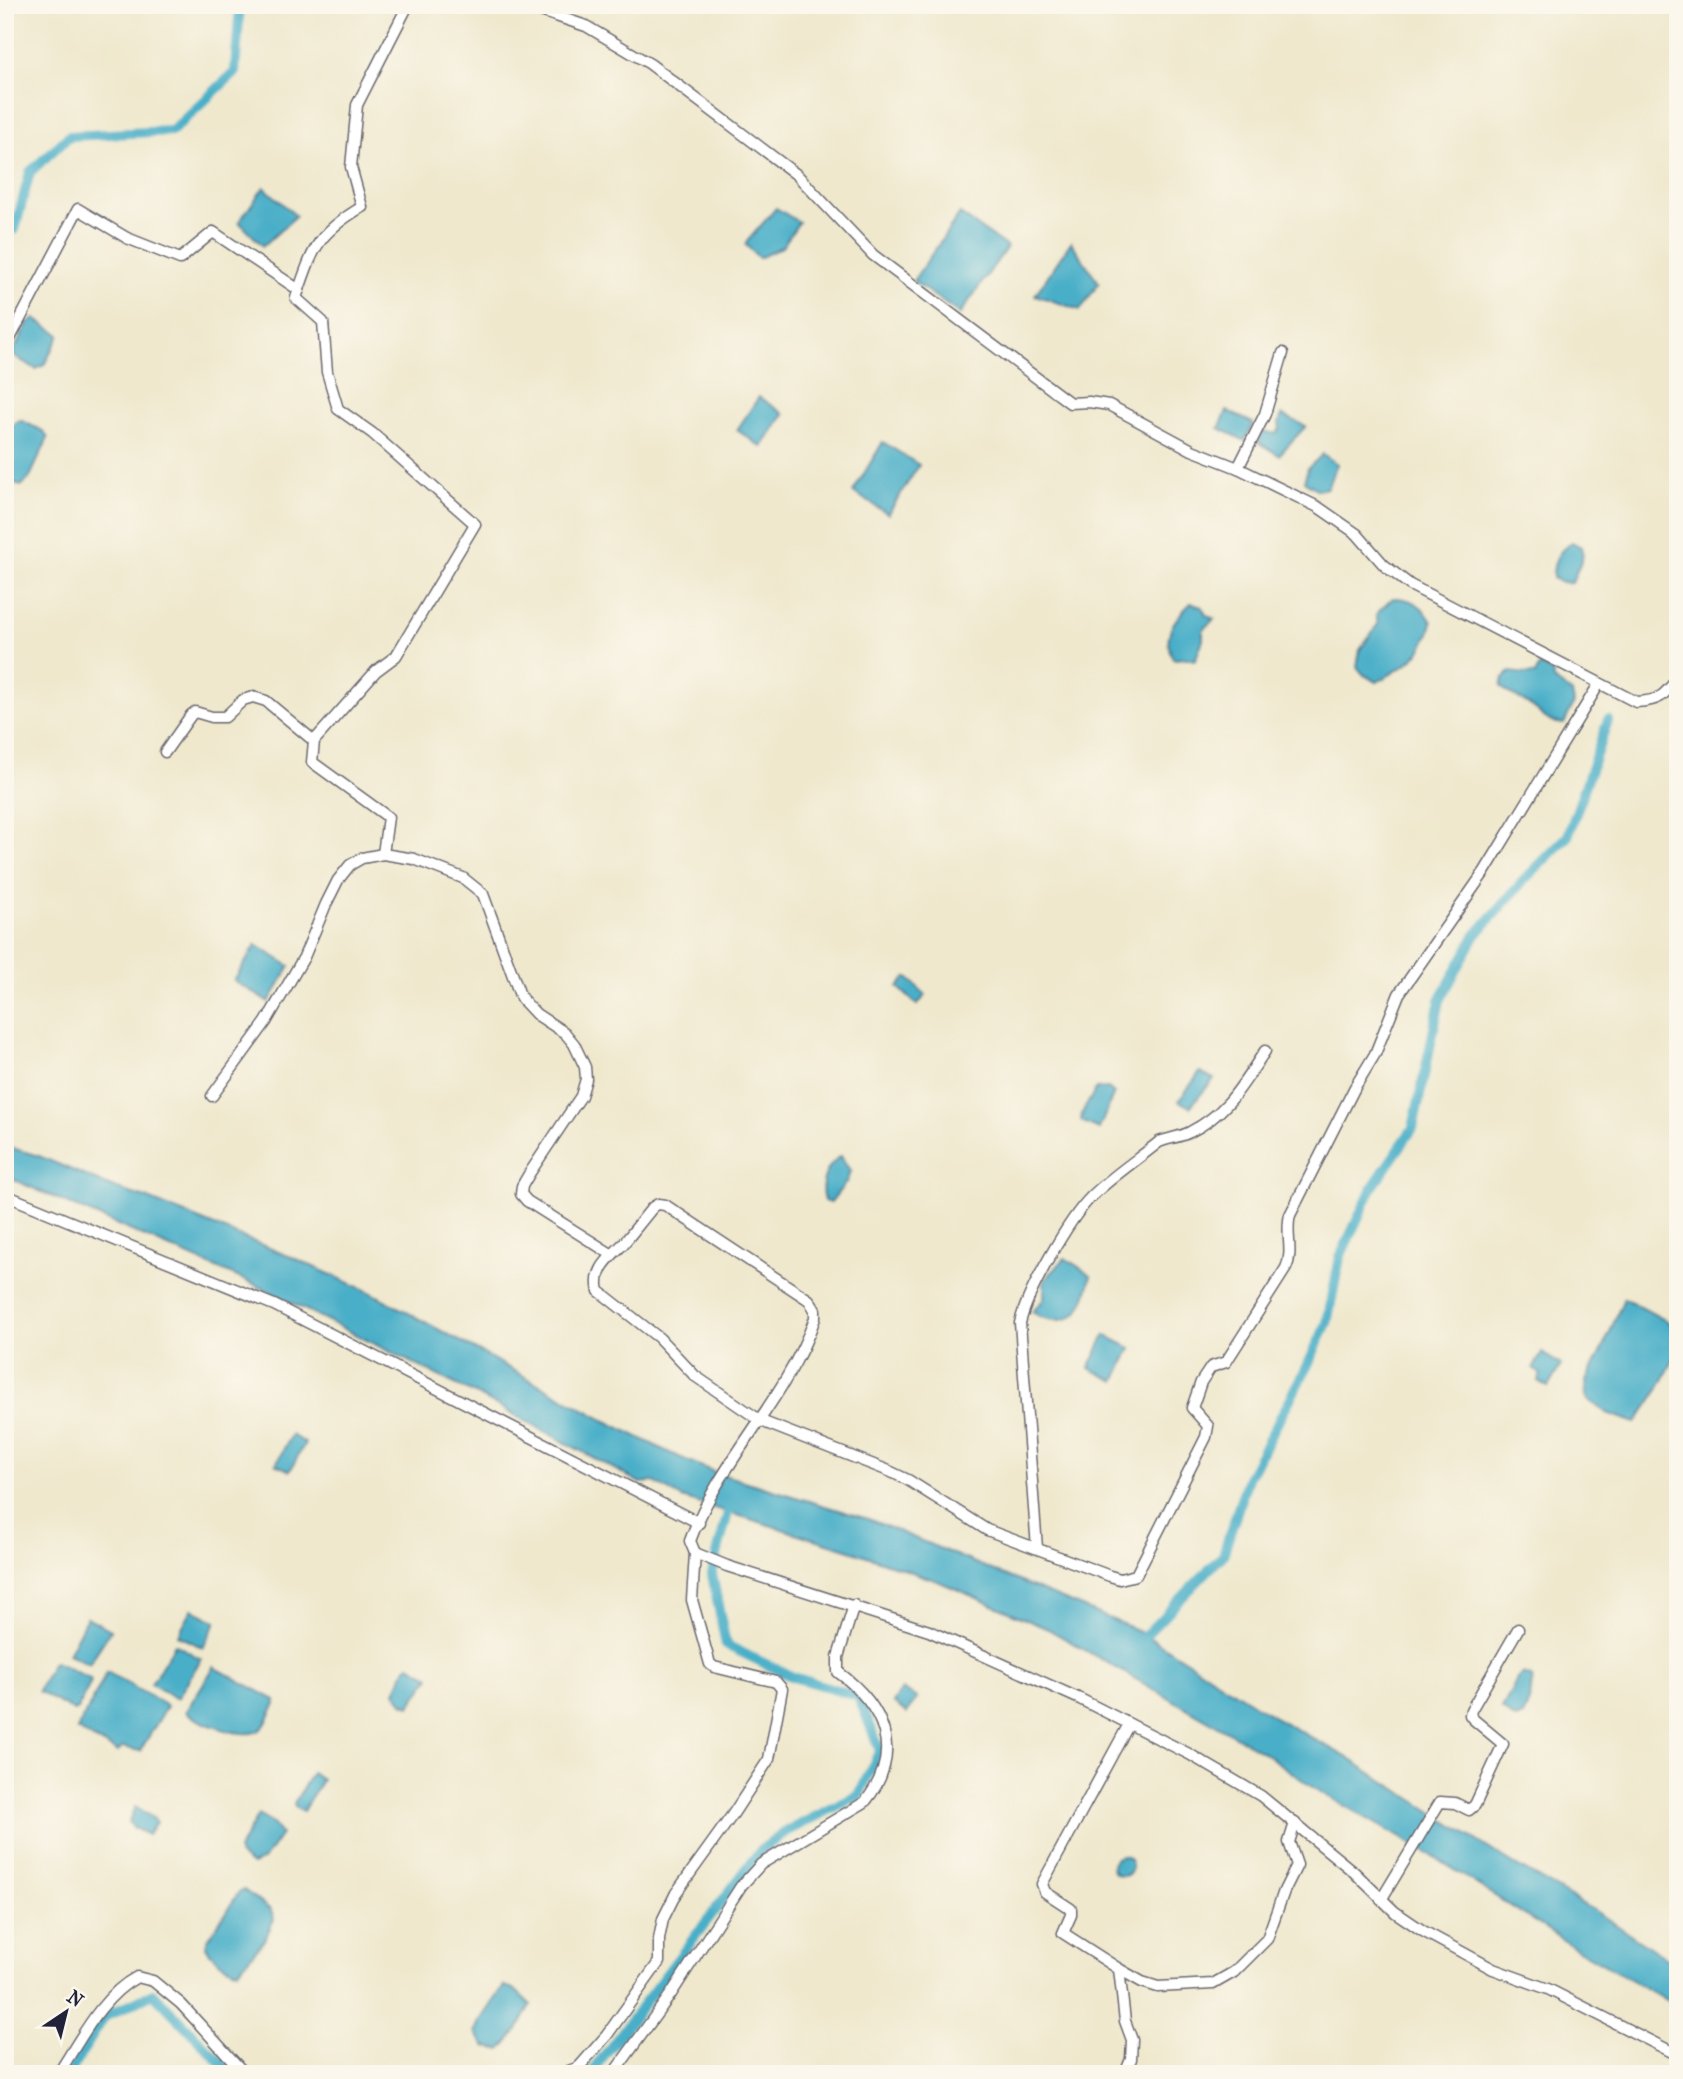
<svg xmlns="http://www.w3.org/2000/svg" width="1683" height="2079" font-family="'IM FELL French Canon',serif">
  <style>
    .water { fill: #49afc8; stroke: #366882; stroke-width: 2 }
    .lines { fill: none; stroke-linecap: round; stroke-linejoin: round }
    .canal { stroke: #49afc8; stroke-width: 10 }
    .street-casing { stroke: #6a676e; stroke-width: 13 }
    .street { stroke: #fff; stroke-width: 10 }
  </style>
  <rect width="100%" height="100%" fill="#fbf7ec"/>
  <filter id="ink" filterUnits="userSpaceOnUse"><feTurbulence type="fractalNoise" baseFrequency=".0143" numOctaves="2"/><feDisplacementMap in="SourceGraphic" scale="14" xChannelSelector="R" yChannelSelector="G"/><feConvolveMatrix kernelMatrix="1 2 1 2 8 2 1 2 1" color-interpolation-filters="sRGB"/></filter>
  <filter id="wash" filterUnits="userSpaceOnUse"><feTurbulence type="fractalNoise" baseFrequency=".00686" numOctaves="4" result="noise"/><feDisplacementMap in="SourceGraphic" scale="28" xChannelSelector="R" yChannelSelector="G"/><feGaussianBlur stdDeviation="1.57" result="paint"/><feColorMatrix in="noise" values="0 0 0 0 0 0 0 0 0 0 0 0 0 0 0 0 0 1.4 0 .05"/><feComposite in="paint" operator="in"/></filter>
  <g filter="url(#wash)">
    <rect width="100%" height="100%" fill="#efe8cd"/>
    <g class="water">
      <polygon points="264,187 296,216 263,246 239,222"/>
      <polygon points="776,208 799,222 782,247 759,258 745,244"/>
      <polygon points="960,214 1007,247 960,314 913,281"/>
      <polygon points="1071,242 1099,283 1080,310 1035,295"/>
      <polygon points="35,319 60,335 44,365 36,369 14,356 13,352 28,323"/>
      <polygon points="759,397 784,414 762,447 737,430"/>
      <polygon points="1227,411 1253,423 1245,441 1219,428"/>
      <polygon points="1282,415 1306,426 1279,455 1259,443 1262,431 1276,434 1280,428 1279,423"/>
      <path d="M20,420L43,431L48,438L29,479L21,486L5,479C5,459 0,430 20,420Z"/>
      <polygon points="883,442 919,465 888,514 853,492"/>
      <polygon points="1323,454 1337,464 1327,488 1318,490 1304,481 1308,468"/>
      <path d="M1572,542L1581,547L1583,556L1572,583L1562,582L1553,578C1553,561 1557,552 1572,542Z"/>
      <path d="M1393,598C1413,598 1422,605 1432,622C1425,656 1406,666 1377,682L1364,675L1357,667L1360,650L1378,624L1376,614Z"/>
      <path d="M1191,603L1202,607L1206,615L1214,619L1203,630V640L1195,660L1186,658L1173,659C1161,636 1174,619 1191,603Z"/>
      <path d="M1540,665L1554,674L1552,679L1572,693L1574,703L1564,724C1542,722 1541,711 1525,702C1514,695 1510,696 1501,686L1503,679L1510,672L1535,675Z"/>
      <polygon points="256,945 290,966 269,1002 234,981"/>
      <polygon points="907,977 926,995 917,1005 898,987"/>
      <polygon points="1200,1072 1214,1079 1190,1107 1179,1101"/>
      <polygon points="1108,1088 1114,1093 1099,1129 1081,1121 1082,1113 1096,1089"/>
      <polygon points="5,1146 39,1156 114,1188 146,1198 296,1259 372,1293 604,1420 670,1453 714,1472 871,1520 1130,1627 1157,1642 1274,1717 1345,1756 1510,1862 1600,1914 1678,1966 1678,2007 1577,1949 1436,1858 1315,1789 1263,1752 1048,1629 940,1582 850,1550 682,1498 654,1482 640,1483 483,1398 258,1286 5,1176"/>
      <path d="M841,1156L850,1171L847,1181L830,1203L824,1201C819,1184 826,1165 841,1156Z"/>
      <path d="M1065,1258L1091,1275C1089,1285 1086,1298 1081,1307C1070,1325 1047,1322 1032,1312L1044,1299V1281Z"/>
      <polygon points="1624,1298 1678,1327 1678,1351 1657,1392 1636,1423 1607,1413 1587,1399 1586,1381 1607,1339"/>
      <polygon points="1105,1335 1131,1348 1115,1381 1089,1368"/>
      <polygon points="1542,1353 1561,1365 1548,1387 1538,1381 1541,1374 1533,1369"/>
      <polygon points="291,1435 305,1443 290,1471 276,1464"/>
      <polygon points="192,1609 216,1622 203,1648 178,1635"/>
      <polygon points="87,1617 111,1630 89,1664 68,1654"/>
      <polygon points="175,1644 201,1659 177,1699 151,1684"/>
      <polygon points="55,1662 89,1678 91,1681 78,1709 74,1711 38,1691 52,1663"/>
      <polygon points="410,1665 430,1677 410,1706 403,1703 395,1692 406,1668"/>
      <path d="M214,1667L275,1700L276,1704C270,1712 267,1727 258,1731C243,1739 196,1723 186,1711Z"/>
      <polygon points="107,1672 167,1706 140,1751 123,1747 118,1752 77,1730"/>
      <path d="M1522,1674L1531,1677C1533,1692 1529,1703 1523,1716L1516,1719L1502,1709L1517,1679Z"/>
      <polygon points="902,1689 917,1698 907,1713 893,1703"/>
      <polygon points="312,1773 322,1780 303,1811 296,1808 294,1803"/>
      <polygon points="135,1807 153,1818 156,1822 148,1835 134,1828 129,1822"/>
      <polygon points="258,1815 273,1824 281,1834 263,1860 252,1865 240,1856 238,1850"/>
      <circle cx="1122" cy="1866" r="10"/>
      <path d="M244,1890L271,1910L274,1919L265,1939L238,1971C225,1966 213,1959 206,1947L207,1941L239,1892Z"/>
      <polygon points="504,1986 514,1989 531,2005 518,2030 501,2050 485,2046 475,2032 480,2022"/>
    </g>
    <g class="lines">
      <g class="canal">
        <polyline points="5,231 15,229 30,172 69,136 172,131 235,72 240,5"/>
        <polyline points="1137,1644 1223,1555 1248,1478 1305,1371 1327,1323 1340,1257 1372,1188 1413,1128 1440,1000 1475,936 1525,879 1568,836 1608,720"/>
        <polyline points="5,1765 7,1764"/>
        <polyline points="69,2074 104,2017 153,1993 232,2074"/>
        <polyline points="590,2074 761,1850 787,1831 859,1795 880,1750 858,1696 793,1677 726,1645 712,1574 731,1501"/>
      </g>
    </g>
  </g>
  <g filter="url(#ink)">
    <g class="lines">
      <defs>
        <g id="street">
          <path d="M530,5L532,8L586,26L650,64L797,175L873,255L1070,403L1089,402L1109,405L1192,450L1238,468L1318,507L1357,534L1384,565L1410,585L1636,702C1659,701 1663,697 1678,678"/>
          <polyline points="5,348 78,209 127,238 180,259 213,232 299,290"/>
          <polyline points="1238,468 1265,414 1283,353"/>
          <polyline points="165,752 191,715 195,712 212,717 225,717 243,700 253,697 266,701 314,741"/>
          <path d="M383,854L388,817L312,762L314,741L376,671L396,656L475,524L372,433L338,409L327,372L323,322L296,298C313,249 316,234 362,207L351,167L357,105L408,5"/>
          <polyline points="212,1096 266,1022 304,957 326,904 338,880 350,865 362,858 383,854 414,859 463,878 483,894 521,998 536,1014 565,1033 574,1044 585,1067 586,1079 581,1096 529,1174 522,1186 521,1194 527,1201 611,1254"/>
          <polyline points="5,1195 274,1305 699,1523"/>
          <path d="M1037,1548L1020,1323C1027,1292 1069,1219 1091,1197C1111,1177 1137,1160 1159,1142C1169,1138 1181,1137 1190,1132C1228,1113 1242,1085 1265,1051"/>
          <polyline points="695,1553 727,1566 929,1631 1080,1699 1189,1754 1261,1796 1354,1872 1395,1912 1423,1931 1493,1969 1548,1989 1678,2055"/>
          <polyline points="1381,1900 1440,1802 1455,1803 1469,1810 1475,1805 1503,1744 1473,1719 1470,1715 1471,1710 1518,1629"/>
          <polyline points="1119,1969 1063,1933 1071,1915 1071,1909 1045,1892 1042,1884 1129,1724"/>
          <path d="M58,2074C80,2041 101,1996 137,1977L153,1981L181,2004L245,2074"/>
          <path d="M561,2074L579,2067L607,2035L659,1962V1939L663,1919L676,1893L733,1814L769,1759L782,1689L776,1682L714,1667L710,1664L692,1600L695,1553L690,1541C718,1462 786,1401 815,1318V1310L809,1300L665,1205L658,1204L653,1207C643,1219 634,1231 624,1243C611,1257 593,1269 599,1291L659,1338L695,1376L761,1421L889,1471L908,1480L987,1530L1110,1576L1120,1579L1136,1575L1206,1437L1208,1426L1192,1408L1201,1382L1211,1367L1226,1362L1286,1268C1294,1251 1285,1233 1290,1215L1355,1087L1375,1054L1399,994L1485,871L1599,684"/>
          <path d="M613,2074L671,1994L741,1886L761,1864L865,1802C905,1752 884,1706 838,1672V1657L854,1605"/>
          <polyline points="1125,2074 1131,2059 1132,2040 1125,2021 1119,1969 1142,1982 1158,1987 1213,1984 1234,1972 1267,1939 1284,1891 1297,1865 1289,1842 1295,1823"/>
        </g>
      </defs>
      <use href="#street" class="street-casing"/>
      <use href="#street" class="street"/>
    </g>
  </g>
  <rect width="1683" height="2079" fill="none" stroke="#fbf7ec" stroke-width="28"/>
  <g transform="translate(66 2012) rotate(35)" stroke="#fbf7ec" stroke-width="5" paint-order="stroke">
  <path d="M0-5L12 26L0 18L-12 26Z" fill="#22223b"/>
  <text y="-10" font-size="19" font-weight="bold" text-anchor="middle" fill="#22223b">N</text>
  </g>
</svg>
